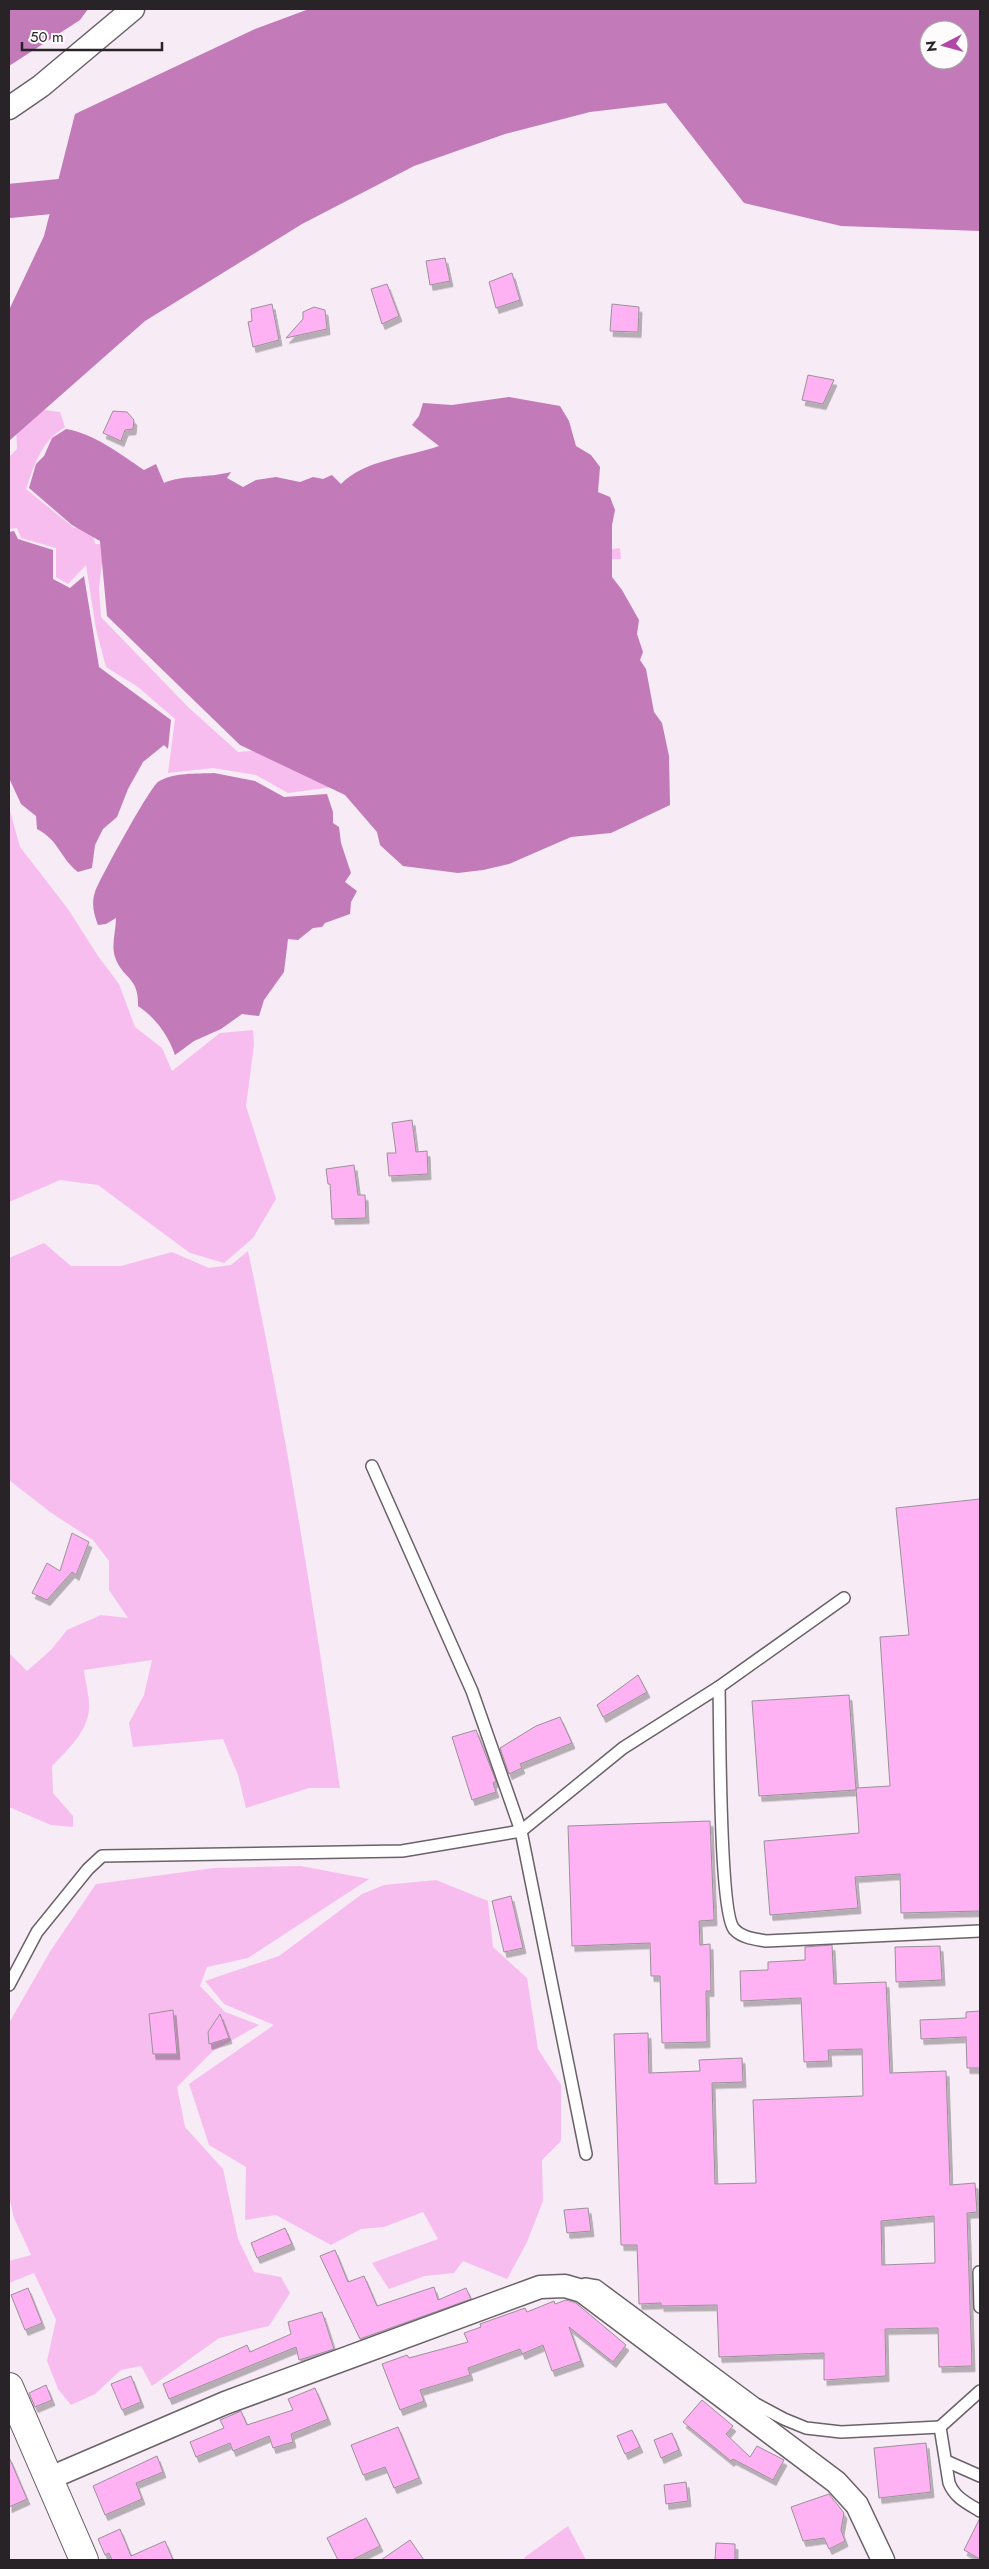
<svg xmlns="http://www.w3.org/2000/svg" width="989" height="2569" font-family="Jost,sans-serif">
  <style>
    .green { fill: #f8bdef }
    .water { fill: #c27ab8; fill-rule: evenodd }
    .lines { fill: none; stroke-linecap: round; stroke-linejoin: round }
    .river { stroke: #c27ab8; stroke-width: 34 }
    .building { fill: #feb2f3; stroke: #9c909a; fill-rule: evenodd; filter: url(#shadow) }
    .lane-casing { stroke: #6b6169; stroke-width: 14 }
    .street-casing { stroke: #6b6169; stroke-width: 25 }
    .secondary-casing { stroke: #6b6169; stroke-width: 30 }
    .lane { stroke: #fff; stroke-width: 11 }
    .street { stroke: #fff; stroke-width: 22 }
    .secondary { stroke: #fff; stroke-width: 28 }
  </style>
  <defs>
    <filter id="shadow"><feDropShadow dx="3" dy="5.5" stdDeviation="0" flood-color="#0004"/></filter>
  </defs>
  <rect width="100%" height="100%" fill="#f7ebf5"/>
  <g class="green">
    <path d="M44,410L60,412L65,427C41,442 35,463 26,489L74,528L91,524L95,544L198,542L605,550L620,548L621,559L571,561L103,554L99,588L101,617L188,707L238,752L262,750L333,787L288,793L256,775L213,768L168,773L175,719L138,687L106,667L96,629L86,565L68,584L56,577V548L21,538L17,528L9,529V457L17,449L16,425Z"/>
    <polygon points="9,807 20,847 68,909 98,956 119,984 135,1027 162,1048 172,1071 220,1033 253,1030 254,1045 246,1106 276,1199 253,1238 224,1263 190,1253 98,1185 60,1180 9,1202"/>
    <path d="M44,1243L71,1266H121L172,1252L209,1268L231,1265L248,1251C286,1429 314,1608 340,1788H309L246,1808L238,1775L223,1739L133,1747L129,1723L144,1695L152,1660L84,1670C85,1682 90,1697 89,1709C87,1733 67,1750 52,1766L53,1793L73,1816V1827L51,1825L9,1807V1653L27,1671L51,1650L67,1630L101,1615L128,1618L109,1590V1561L93,1540L50,1512L9,1480V1258Z"/>
    <polygon points="301,1866 369,1879 248,1958 207,1967 200,1986 225,2012 259,2025 213,2051 177,2087 185,2127 223,2169 238,2239 254,2272 281,2277 290,2293 269,2326 219,2338 152,2386 141,2366 121,2370 95,2394 71,2405 58,2389 47,2361 56,2320 34,2273 9,2283 9,2261 31,2255 14,2218 9,2196 9,2023 51,1950 96,1884 214,1868"/>
    <polygon points="436,1880 488,1901 493,1947 527,1978 538,2049 561,2085 561,2141 542,2160 543,2201 527,2242 507,2279 463,2261 454,2273 425,2276 389,2289 372,2263 438,2239 423,2212 384,2227 361,2229 331,2245 276,2215 245,2220 246,2167 209,2145 189,2084 274,2025 224,2004 205,1981 279,1956 362,1894 384,1885"/>
    <polygon points="568,2526 586,2560 524,2560 525,2557"/>
  </g>
  <g class="water">
    <polygon points="9,9 88,9 80,20 9,66"/>
    <path d="M309,9H980V231L841,226L744,203L666,103L590,112L505,134L414,166L302,224L145,321L9,441V310L44,236L75,114L255,29ZM929,30H959V60H929Z"/>
    <path d="M509,397L560,406L569,421L576,446L591,455L600,467L598,492L610,497L615,510L612,525V577L622,590L639,620L637,634L643,652L640,660L646,669L654,712L662,723L669,756L670,805L611,833L571,837L509,864L483,870L458,873L403,866L380,845L377,832L345,795L240,745L107,616L100,541L72,525L29,488L36,464L44,456L52,438L66,429C95,434 120,454 144,470L156,464L164,483C181,475 209,478 231,472L227,478L243,487L256,480L276,477L300,482L313,477L323,479L332,475L341,484C364,460 408,457 439,446L412,425L419,416L423,403L452,405Z"/>
    <path d="M14,531L18,539L53,550V579L70,588L84,576L99,667L171,720L168,749L164,745L143,762L128,789L117,817L103,829L95,845L92,868L78,872C59,857 60,841 37,829L36,816L21,804L9,778V532Z"/>
    <path d="M214,773L255,781L284,797L327,794L333,812V823L339,827L341,843L351,873L345,882L357,891L351,902L350,914L325,923L322,927L313,928L298,940L288,939L284,972L264,1000L259,1016L242,1014L221,1029L194,1041L175,1055C168,1035 156,1018 138,1006C139,976 123,980 115,957C111,945 116,931 116,918L106,924L98,925C94,914 91,904 95,892C99,880 150,787 158,782C173,772 197,774 214,773Z"/>
  </g>
  <g class="lines">
    <polyline class="river" points="9,201 101,192"/>
  </g>
  <g class="building">
    <polygon points="445,258 450,281 430,285 426,261"/>
    <polygon points="512,273 520,300 496,308 489,282"/>
    <polygon points="387,284 399,316 382,324 371,289"/>
    <polygon points="272,304 279,340 253,347 248,322 252,321 251,309"/>
    <polygon points="612,304 639,307 638,332 610,331"/>
    <polygon points="314,307 325,310 327,329 286,338 303,319 303,312"/>
    <polygon points="808,375 834,380 823,404 802,400"/>
    <polygon points="113,411 127,412 134,420 133,429 125,430 121,441 103,433"/>
    <polygon points="412,1120 416,1152 427,1151 428,1174 389,1176 387,1153 396,1153 392,1123"/>
    <polygon points="354,1165 358,1195 365,1195 366,1218 332,1219 330,1184 328,1184 326,1169"/>
    <polygon points="980,1499 980,1911 901,1913 900,1874 855,1877 858,1908 770,1915 764,1841 859,1833 856,1788 890,1786 880,1637 909,1635 896,1508"/>
    <polygon points="72,1533 89,1542 76,1575 72,1572 47,1600 32,1593 47,1563 60,1571"/>
    <polygon points="638,1675 647,1692 603,1717 597,1705"/>
    <polygon points="849,1695 856,1790 759,1796 752,1701"/>
    <polygon points="560,1717 572,1743 520,1764 522,1768 509,1774 500,1748 536,1726"/>
    <polygon points="476,1730 496,1781 493,1783 496,1792 472,1800 452,1737"/>
    <polygon points="710,1821 714,1920 699,1921 700,1945 710,1944 711,1991 706,1991 707,2042 662,2043 660,1976 651,1976 650,1943 572,1946 568,1826"/>
    <polygon points="511,1896 523,1948 504,1952 492,1901"/>
    <path d="M832,1945L834,1984L886,1982L890,2073L946,2071L950,2185L975,2183L977,2212L967,2213L972,2366L939,2367L938,2328L885,2329L886,2376L824,2380V2353L719,2357L717,2305L661,2306V2303L639,2304L637,2245H621L614,2034L648,2033L649,2073L700,2071L699,2060L742,2058L743,2082L712,2083L715,2184L756,2183L753,2100L863,2096L862,2049L828,2050L829,2061L804,2062L801,1998L741,2001L740,1971L768,1970V1962L805,1960V1947ZM934,2216L935,2263L882,2265L881,2221Z"/>
    <polygon points="940,1946 942,1980 896,1982 895,1947"/>
    <polygon points="173,2010 177,2054 153,2054 149,2014"/>
    <polygon points="980,2011 980,2068 967,2068 966,2037 921,2039 920,2020 966,2018 966,2012"/>
    <polygon points="220,2014 229,2038 209,2044 208,2032"/>
    <polygon points="588,2208 591,2231 567,2233 564,2210"/>
    <polygon points="285,2228 292,2244 257,2258 251,2243"/>
    <polygon points="335,2250 348,2282 364,2276 377,2306 434,2287 438,2300 466,2288 471,2299 360,2339 320,2256"/>
    <polygon points="28,2288 42,2323 25,2330 11,2295"/>
    <polygon points="566,2300 576,2303 626,2345 613,2362 569,2327 581,2361 552,2371 543,2345 522,2354 520,2349 468,2368 470,2375 420,2390 424,2401 400,2410 382,2364 407,2355 409,2358 468,2342 464,2333 481,2327 480,2324 525,2308 527,2312 554,2301 555,2304"/>
    <polygon points="322,2312 334,2349 299,2360 296,2347 169,2399 163,2384 247,2345 250,2352 291,2334 288,2322"/>
    <polygon points="131,2376 141,2402 122,2410 111,2384"/>
    <polygon points="46,2385 52,2400 35,2407 29,2393"/>
    <polygon points="315,2388 328,2419 291,2434 293,2442 273,2448 269,2436 233,2451 230,2443 196,2457 190,2442 224,2428 220,2420 241,2411 247,2425 293,2410 288,2399"/>
    <polygon points="702,2400 733,2426 726,2434 750,2457 757,2446 784,2460 773,2480 733,2459 731,2461 683,2422"/>
    <polygon points="398,2427 419,2478 394,2488 385,2467 363,2475 351,2445"/>
    <polygon points="632,2430 640,2447 625,2454 617,2436"/>
    <polygon points="672,2433 679,2450 661,2458 654,2440"/>
    <polygon points="926,2443 931,2492 879,2498 874,2448"/>
    <polygon points="157,2456 163,2472 136,2483 142,2499 105,2515 93,2486"/>
    <polygon points="9,2457 27,2499 9,2507"/>
    <polygon points="686,2482 688,2501 666,2504 664,2485"/>
    <polygon points="829,2494 844,2513 841,2530 845,2541 829,2549 824,2538 803,2541 791,2507"/>
    <polygon points="366,2518 380,2546 352,2560 338,2560 327,2538"/>
    <polygon points="980,2518 980,2559 964,2550"/>
    <polygon points="120,2529 131,2556 165,2541 173,2560 112,2560 109,2553 105,2555 98,2539"/>
    <polygon points="410,2540 424,2560 381,2560"/>
    <polygon points="716,2543 735,2544 735,2560 715,2560"/>
  </g>
  <g class="lines">
    <defs>
      <g id="lane">
        <polyline points="372,1466 472,1691 521,1831 586,2154"/>
        <path d="M719,1687C720,1721 719,1912 734,1929C742,1938 755,1939 766,1941L980,1931"/>
        <polyline points="9,1985 37,1932 88,1869 102,1856 402,1851 521,1831 623,1748 719,1687 844,1598"/>
        <polyline points="979,2272 980,2307"/>
        <polyline points="578,2287 585,2284 597,2286 756,2404 784,2419 806,2428 841,2432 940,2427"/>
        <path d="M980,2391L940,2427L949,2483C955,2498 967,2503 980,2511"/>
        <polyline points="946,2461 980,2476"/>
      </g>
      <g id="street">
        <polyline points="9,108 41,86 133,9"/>
        <polyline points="50,2478 225,2403 540,2287 565,2286 582,2291 836,2482 857,2505 883,2560"/>
      </g>
      <polyline id="secondary" points="9,2387 84,2560"/>
    </defs>
    <use href="#lane" class="lane-casing"/>
    <use href="#street" class="street-casing"/>
    <use href="#secondary" class="secondary-casing"/>
    <use href="#lane" class="lane"/>
    <use href="#street" class="street"/>
    <use href="#secondary" class="secondary"/>
  </g>
  <rect width="989" height="2569" fill="none" stroke="#272326" stroke-width="20"/>
  <g transform="translate(944 45) rotate(264)"><circle r="24" fill="#fefbfd" stroke="#a8a5a7"/>
  <path d="M0-4L9 19L0 12L-9 19Z" fill="#b247a7"/>
  <text y="-8" font-size="14" font-weight="bold" text-anchor="middle" fill="#272326">N</text>
  </g>
  <path d="M22 42v8h140v-8" fill="none" stroke="#272326" stroke-width="2.5"/>
  <text x="30" y="42" font-size="15" fill="#272326" stroke="#fefbfd" stroke-width="4" paint-order="stroke">50 m</text>
</svg>
